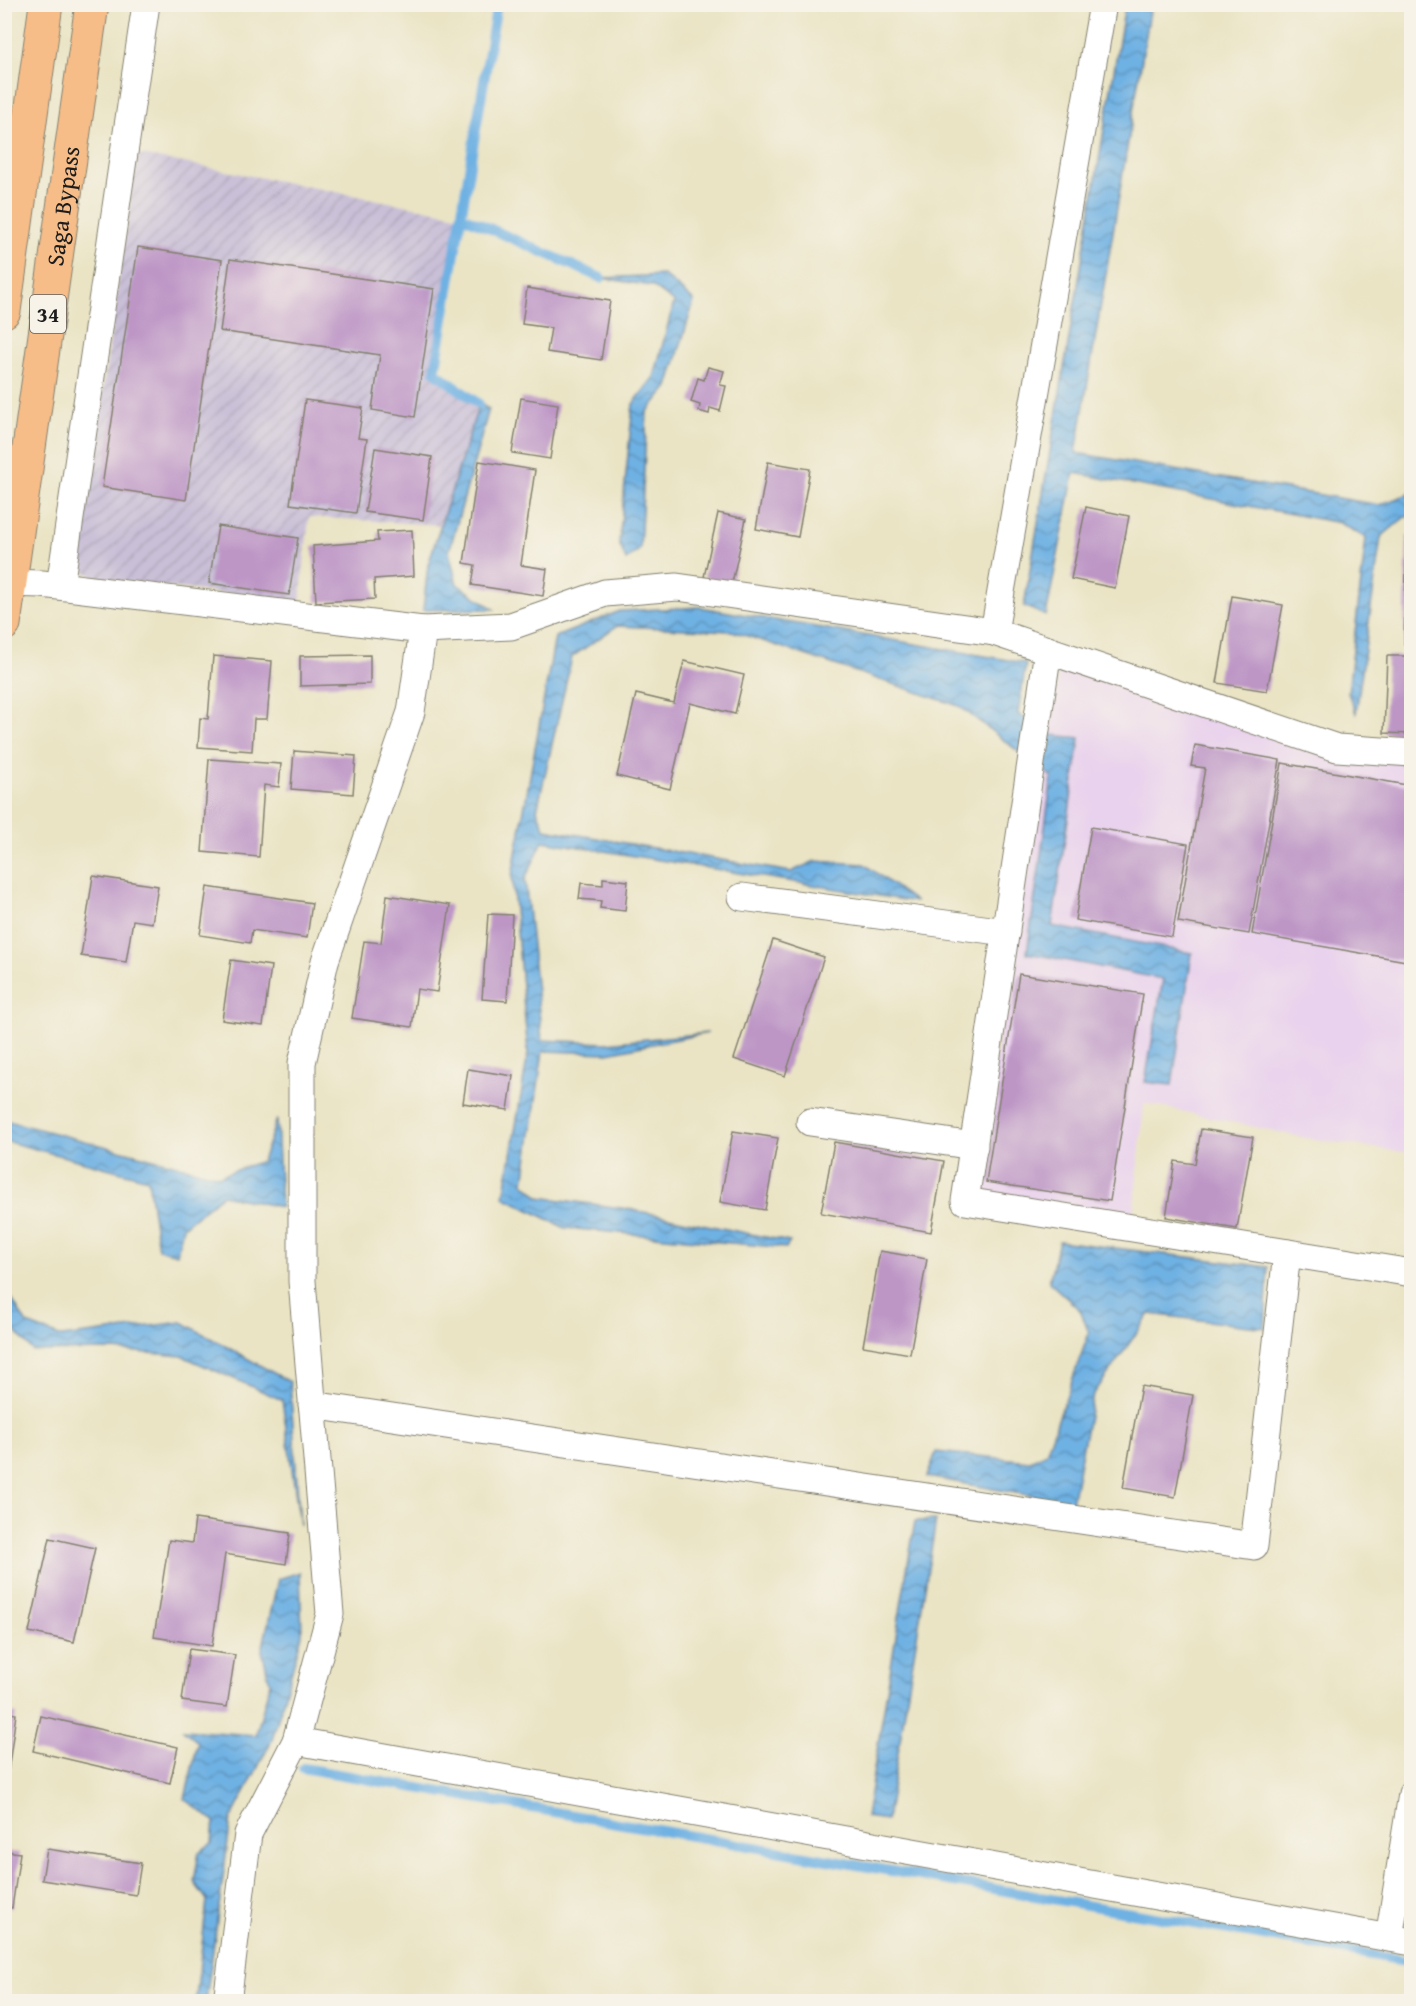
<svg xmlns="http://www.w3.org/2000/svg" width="1416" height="2006" font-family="'Gentium Book Plus',serif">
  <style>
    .built { fill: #e9d2ed }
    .industrial { fill: url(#industrial-furrows) }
    .water { fill: url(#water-waves); stroke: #456680; stroke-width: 1.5 }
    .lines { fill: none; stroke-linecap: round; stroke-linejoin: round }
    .stream { stroke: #6eb1e3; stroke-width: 10 }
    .building { fill: #bd96c6 }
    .street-casing { stroke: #838070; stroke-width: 29 }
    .highway-casing { stroke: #838070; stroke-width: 35 }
    .street { stroke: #fff; stroke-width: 27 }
    .highway { stroke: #f7bd88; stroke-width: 33 }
    .labels { text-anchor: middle; stroke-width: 5; stroke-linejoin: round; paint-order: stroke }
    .shield { fill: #f7f3e8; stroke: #5e5c59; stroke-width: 1.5 }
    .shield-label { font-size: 22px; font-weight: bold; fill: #1c1c1c }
    .street-label { font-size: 24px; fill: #1c1c1c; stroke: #f7f3e8 }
  </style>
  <defs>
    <pattern id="industrial-furrows" width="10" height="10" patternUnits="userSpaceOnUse" patternTransform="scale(1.5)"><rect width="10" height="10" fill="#c9bfd7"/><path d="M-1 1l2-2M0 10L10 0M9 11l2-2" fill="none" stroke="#aca4b8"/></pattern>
    <pattern id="water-waves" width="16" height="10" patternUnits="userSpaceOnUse" patternTransform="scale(1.5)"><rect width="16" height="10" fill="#6eb1e3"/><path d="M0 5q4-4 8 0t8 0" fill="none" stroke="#5a8fb7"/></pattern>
  </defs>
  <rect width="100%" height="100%" fill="#f7f3e8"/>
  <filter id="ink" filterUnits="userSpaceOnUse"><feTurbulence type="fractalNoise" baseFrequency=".0167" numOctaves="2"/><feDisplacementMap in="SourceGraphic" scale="12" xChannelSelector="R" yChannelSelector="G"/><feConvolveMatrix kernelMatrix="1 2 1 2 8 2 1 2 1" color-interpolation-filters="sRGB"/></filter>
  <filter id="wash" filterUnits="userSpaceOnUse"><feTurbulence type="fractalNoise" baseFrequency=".008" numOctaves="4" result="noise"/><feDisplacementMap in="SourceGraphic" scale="24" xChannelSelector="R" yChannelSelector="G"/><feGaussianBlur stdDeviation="1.35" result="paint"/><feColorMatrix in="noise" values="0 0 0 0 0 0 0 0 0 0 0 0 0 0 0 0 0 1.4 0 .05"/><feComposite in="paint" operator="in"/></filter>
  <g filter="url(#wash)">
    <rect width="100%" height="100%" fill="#eae4c5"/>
    <polygon class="built" points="1060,664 1411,765 1411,1153 1306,1138 1144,1103 1131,1236 971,1213"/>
    <polygon class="industrial" points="137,154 462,216 436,372 479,404 441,525 309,517 300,602 100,579 77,568"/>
    <g class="water">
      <polygon points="1125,5 1151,5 1076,453 1379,505 1411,493 1411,516 1405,517 1381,537 1356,713 1348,693 1366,538 1340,523 1074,473 1046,616 1024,606"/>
      <polygon points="664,275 694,301 668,387 647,412 640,549 626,560 619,543 633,404 654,377 674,302 652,286 601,278"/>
      <polygon points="479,404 489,409 449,552 457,584 494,609 423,610 428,565"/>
      <polygon points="700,607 1026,663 1018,714 1052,735 1080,738 1052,926 1192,953 1172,1085 1145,1082 1163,979 1027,953 1052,777 959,706 732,631 617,626 572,657 537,810 545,829 791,872 815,861 864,864 916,902 543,841 525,879 542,1040 606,1043 708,1033 608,1053 543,1051 524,1183 539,1197 629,1209 790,1242 786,1248 565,1228 504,1197 528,1053 512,876 555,637 620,611"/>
      <polygon points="5,1110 8,1121 219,1176 262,1161 277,1119 281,1207 222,1195 183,1227 177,1254 158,1249 148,1179 5,1141"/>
      <polygon points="1059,1241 1268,1267 1265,1328 1150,1314 1093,1395 1072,1503 927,1477 936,1452 1030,1461 1046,1453 1089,1333 1080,1310 1049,1282"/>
      <polygon points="4,1287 27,1324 62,1337 182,1322 290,1382 300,1525 282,1400 182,1356 114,1350 33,1351 5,1320"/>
      <polygon points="936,1520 887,1820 866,1817 915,1521"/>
      <polygon points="300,1572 302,1635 272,1740 231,1819 206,2001 193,2001 196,1998 207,1900 194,1882 199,1852 212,1843 214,1821 185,1799 198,1742 183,1730 256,1735 270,1683 262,1651 278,1579"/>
      <polygon points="40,1998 60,2001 5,2001 5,1999"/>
    </g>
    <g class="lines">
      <g class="stream">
        <polyline points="462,216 601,278"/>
        <polyline points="479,404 435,372 497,4"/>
        <polyline points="303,1768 1412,1962"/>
      </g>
    </g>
    <g id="blocks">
      <g class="building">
        <polygon points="138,247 222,260 186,500 102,487"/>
        <polygon points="230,259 434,289 415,417 372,410 380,355 220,331"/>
        <polygon points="527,288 610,301 601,360 547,352 551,328 522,324"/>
        <polygon points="708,367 724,371 720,385 726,386 720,411 710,408 709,414 699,411 700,405 691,402 698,378 704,380"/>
        <polygon points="521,398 558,404 550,459 512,453"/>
        <polygon points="305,400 363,408 358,438 367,439 356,513 290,504"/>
        <polygon points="375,448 432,457 423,520 365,512"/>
        <polygon points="479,461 535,470 521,565 547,569 543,596 472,585 475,565 464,563"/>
        <polygon points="768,462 810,469 798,537 756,529"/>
        <polygon points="1086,507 1129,516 1115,588 1071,579"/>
        <polygon points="718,513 746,519 732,583 704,577"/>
        <polygon points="218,526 298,538 289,595 209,583"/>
        <polygon points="412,530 414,576 374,579 375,599 316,602 313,546 378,541 377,532"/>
        <polygon points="1407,536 1412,536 1412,645 1404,644"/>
        <polygon points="1232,596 1283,605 1267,691 1217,683"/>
        <polygon points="370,655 370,684 300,686 300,656"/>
        <polygon points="213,656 272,661 267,719 254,719 252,751 198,747 200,718 208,719"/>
        <polygon points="1387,656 1412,656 1412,734 1384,733"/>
        <polygon points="684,661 744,675 735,714 690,703 670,789 617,776 636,694 674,703"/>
        <polygon points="1195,745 1280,760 1249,934 1178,922 1205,768 1191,766"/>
        <polygon points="294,751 356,756 353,794 291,789"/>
        <polygon points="209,759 281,764 279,787 264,785 259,857 202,852"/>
        <polygon points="1282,763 1412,786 1412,962 1252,934"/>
        <polygon points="1091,827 1188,844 1172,937 1075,920"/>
        <polygon points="93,876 158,886 152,923 133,920 126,962 81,956"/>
        <polygon points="603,878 628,881 625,911 600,908 601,901 579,899 581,883 603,885"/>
        <polygon points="207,887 312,903 307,938 252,930 250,943 200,935"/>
        <polygon points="387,895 450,905 437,992 417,989 412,1027 352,1018 364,941 381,943"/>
        <polygon points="488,914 512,915 507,1001 482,999"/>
        <polygon points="773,940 824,957 785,1076 734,1059"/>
        <polygon points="231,960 271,966 263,1026 222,1020"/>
        <polygon points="1019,974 1143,994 1110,1201 986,1182"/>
        <polygon points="468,1069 513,1076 508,1110 463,1103"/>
        <polygon points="1201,1129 1253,1137 1237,1229 1166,1217 1175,1161 1195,1164"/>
        <polygon points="733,1131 778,1138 765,1210 720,1202"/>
        <polygon points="834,1142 944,1161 931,1232 821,1213"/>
        <polygon points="880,1251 927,1259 910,1354 863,1346"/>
        <polygon points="1141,1386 1193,1395 1175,1497 1123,1488"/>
        <polygon points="195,1519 290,1533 286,1564 225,1554 212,1646 154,1637 169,1540 192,1543"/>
        <polygon points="50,1538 95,1548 74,1642 29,1632"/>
        <polygon points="189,1649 235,1655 227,1707 182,1701"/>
        <polygon points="4,1712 16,1714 6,1787 4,1786"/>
        <polygon points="41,1716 178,1747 170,1783 33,1751"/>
        <polygon points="47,1849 141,1863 136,1895 42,1880"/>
        <polygon points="4,1851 20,1853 12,1908 4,1907"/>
      </g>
    </g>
  </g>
  <g filter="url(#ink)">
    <use href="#blocks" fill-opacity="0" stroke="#838070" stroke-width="1.5"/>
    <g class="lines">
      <defs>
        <g id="street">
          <polyline points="4,583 42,584 423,630 411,712 325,961 302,1063 302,1281 330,1614 296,1741 248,1834 227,2002"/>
          <polyline points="60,586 146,4"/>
          <polyline points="423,630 511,626 605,593 677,587 994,632 1337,748 1412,753"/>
          <polyline points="994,632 1103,4"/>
          <polyline points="1048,650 965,1201 1412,1273"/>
          <polyline points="742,897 1006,932"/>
          <polyline points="810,1122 974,1146"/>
          <polyline points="312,1405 1254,1546 1287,1253"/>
          <polyline points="296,1741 1412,1942"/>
          <polyline points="1389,1938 1412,1794"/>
        </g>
        <g id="highway">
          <polyline points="4,311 46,4"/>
          <path id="s1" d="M4,624L92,4"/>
        </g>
      </defs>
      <use href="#street" class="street-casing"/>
      <use href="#highway" class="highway-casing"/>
      <use href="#street" class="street"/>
      <use href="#highway" class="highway"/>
    </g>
  </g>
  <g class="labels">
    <rect class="shield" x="30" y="295" width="36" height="38" rx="4.5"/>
    <g class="shield-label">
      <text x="48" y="322">34</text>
    </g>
    <g class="street-label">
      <text dy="8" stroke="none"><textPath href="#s1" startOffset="422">Saga Bypass</textPath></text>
    </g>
  </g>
  <rect width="1416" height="2006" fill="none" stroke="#f7f3e8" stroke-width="24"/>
</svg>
